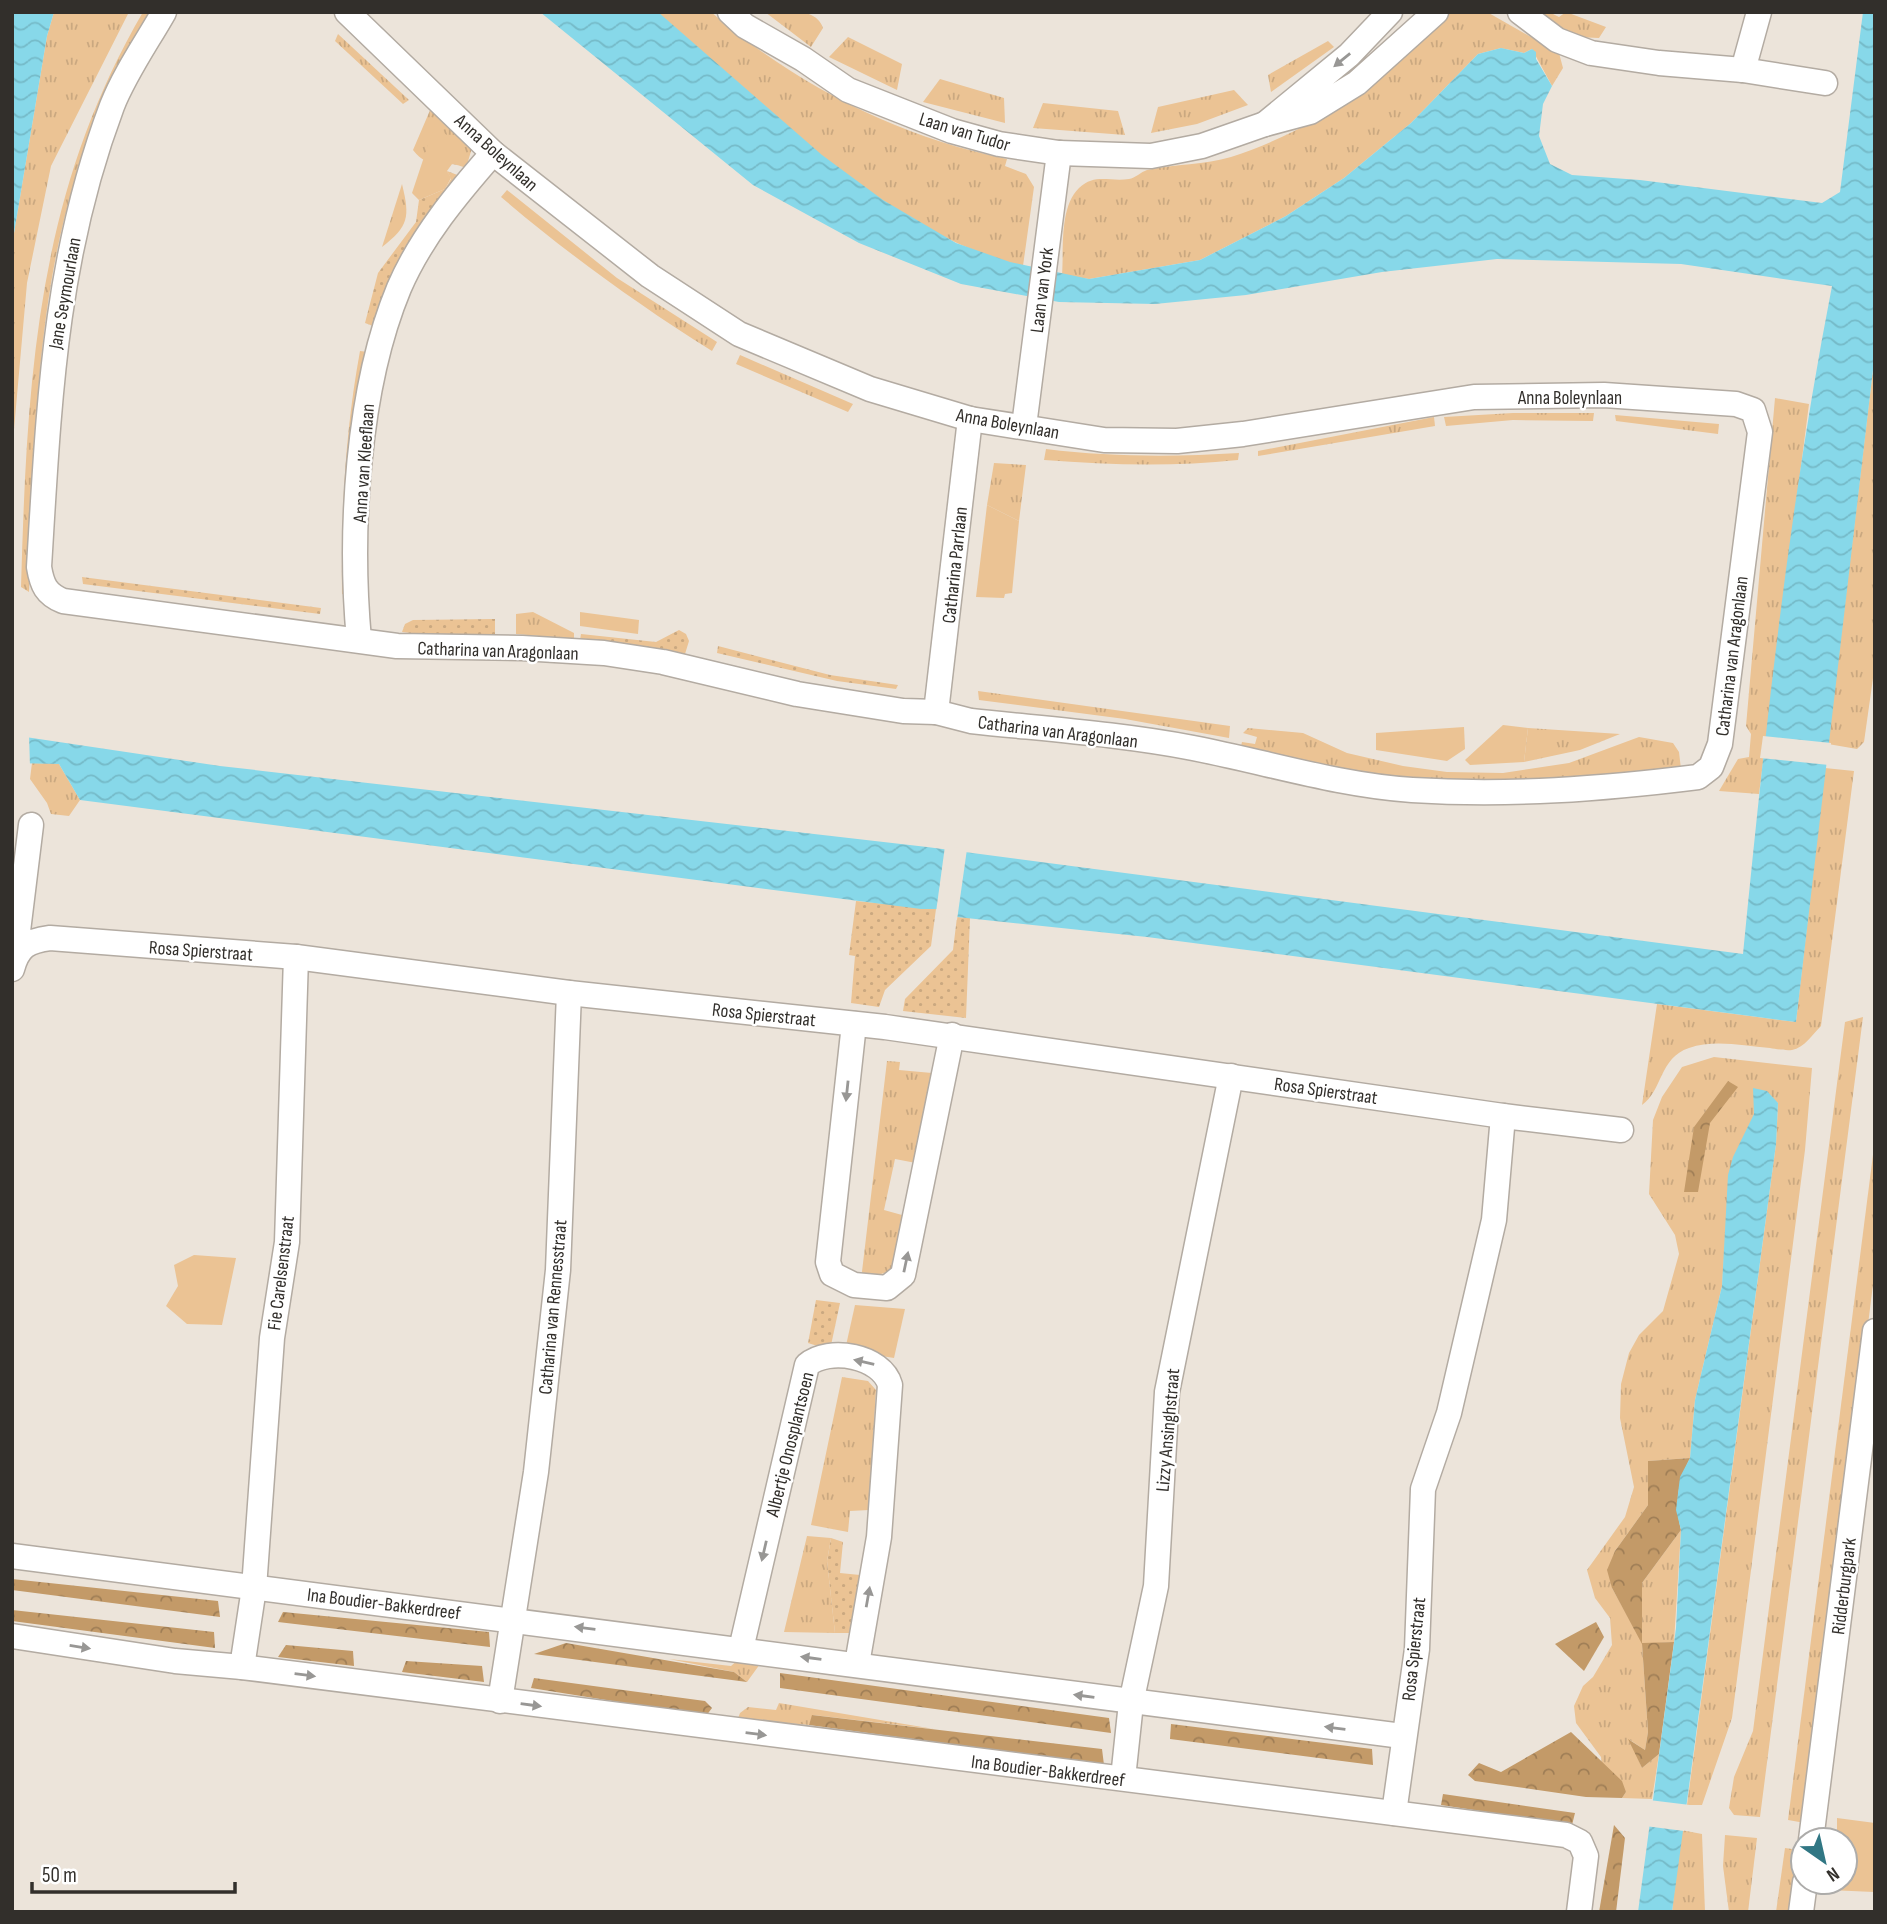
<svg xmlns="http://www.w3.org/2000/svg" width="1887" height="1924" font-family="'Sofia Sans Condensed',sans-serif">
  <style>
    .grass { fill: url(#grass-tufts) }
    .forest { fill: url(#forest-crowns) }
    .park { fill: #ebc394 }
    .garden { fill: url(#garden-dots) }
    .water { fill: url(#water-waves) }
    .pier { fill: #ece4da }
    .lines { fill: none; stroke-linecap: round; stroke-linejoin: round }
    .street-casing { stroke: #b3aba2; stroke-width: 27 }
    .street { stroke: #fff; stroke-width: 24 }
    .oneway { fill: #989795 }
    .labels { text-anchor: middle; stroke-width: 5; stroke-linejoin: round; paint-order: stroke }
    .street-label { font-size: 19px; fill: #322f2b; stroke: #fff }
  </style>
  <defs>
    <pattern id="grass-tufts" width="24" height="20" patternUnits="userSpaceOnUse" patternTransform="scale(1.75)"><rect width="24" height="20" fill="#ebc394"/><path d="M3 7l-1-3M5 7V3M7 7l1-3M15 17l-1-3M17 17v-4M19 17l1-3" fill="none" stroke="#caa880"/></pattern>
    <pattern id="forest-crowns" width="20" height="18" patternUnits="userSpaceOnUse" patternTransform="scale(1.75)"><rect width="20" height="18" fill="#c39a68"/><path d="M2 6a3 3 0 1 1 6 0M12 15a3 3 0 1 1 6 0" fill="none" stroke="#9f7e56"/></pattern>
    <pattern id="garden-dots" width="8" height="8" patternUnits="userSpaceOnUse" patternTransform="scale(1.75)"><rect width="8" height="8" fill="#ebc394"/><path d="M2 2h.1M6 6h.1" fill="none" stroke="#caa880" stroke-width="1.8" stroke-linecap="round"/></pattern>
    <pattern id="water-waves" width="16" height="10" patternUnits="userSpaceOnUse" patternTransform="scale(1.75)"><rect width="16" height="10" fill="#87d8e9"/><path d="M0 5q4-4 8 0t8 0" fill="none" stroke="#75bac8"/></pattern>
  </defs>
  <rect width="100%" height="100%" fill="#ece4da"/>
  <g class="grass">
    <polygon points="54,12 129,12 51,166 27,283 12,452 12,245 47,36"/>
    <path d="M143,12H152C125,68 94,123 75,181C35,306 34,461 29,592L21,587C27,381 36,195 143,12Z"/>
    <path d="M657,12H711C796,85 898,137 1007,159L1005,166L1026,174L1034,187L1023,266C887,234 760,102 657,12Z"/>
    <path d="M765,12C783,12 816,6 823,28L811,47Z"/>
    <path d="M1450,12H1487L1559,53L1563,68L1552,86L1532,49L1524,53L1501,48L1478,54L1411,123L1344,178L1286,216L1200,260L1089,279L1062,275C1064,250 1059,207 1079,188C1095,173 1109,182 1129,179C1135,178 1141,172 1147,170C1175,164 1205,165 1231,157C1320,128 1385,78 1450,12Z"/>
    <polygon points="1536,12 1549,12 1559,17 1566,12 1606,27 1599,38 1576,37"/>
    <polygon points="338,34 409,100 403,104 335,41"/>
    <polygon points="848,37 902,64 897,90 829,57"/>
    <polygon points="1328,41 1334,47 1271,92 1268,75"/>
    <polygon points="940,79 1004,98 1005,123 923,102"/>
    <polygon points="1234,90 1248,105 1197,124 1151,133 1158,107"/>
    <polygon points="1043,103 1118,111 1125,135 1033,128"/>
    <path d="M431,108L472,148L466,168C444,158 430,172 413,150Z"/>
    <path d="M402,184C410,217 409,226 382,247Z"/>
    <path d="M507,190L617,278L717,342L712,351C637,304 568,254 501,197Z"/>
    <path d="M360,351L368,352L349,596L342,594C341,513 345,432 360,351Z"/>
    <polygon points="1875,353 1875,664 1864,742 1857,749 1828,744"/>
    <polygon points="740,355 853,404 848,412 736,364"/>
    <polygon points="1775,398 1809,404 1759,794 1719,791 1738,759 1749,757 1751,734 1746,726"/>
    <polygon points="1513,413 1594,413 1593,421 1513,420 1446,426 1444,417"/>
    <polygon points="1615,415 1719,424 1718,434 1616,421"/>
    <polygon points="1434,417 1435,426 1258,456 1258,451"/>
    <path d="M1046,449C1111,457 1174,457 1239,453L1238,460C1173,467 1109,465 1044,460Z"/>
    <polygon points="994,463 1026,465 1019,521 987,505"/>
    <polygon points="533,612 574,633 574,639 516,634 516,614"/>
    <polygon points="978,691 1230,726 1229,738 1125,719 979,700"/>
    <path d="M1248,728L1303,733L1347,753L1403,766L1447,772L1503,773L1569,763L1639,737L1673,743L1679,752L1681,769C1636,775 1588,785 1543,785C1441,787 1339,771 1240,750L1242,742L1255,744L1257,737L1243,733Z"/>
    <polygon points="1528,728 1620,734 1580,750 1524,762"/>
    <polygon points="32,763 59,764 80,800 69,816 51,814 47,803 30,779"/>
    <path d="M1825,768L1854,771L1821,1026C1813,1034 1804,1048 1792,1050C1786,1051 1776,1049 1770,1048C1743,1046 1715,1039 1689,1048C1659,1058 1663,1090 1642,1105L1657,1004L1796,1022Z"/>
    <polygon points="1863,1017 1760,1817 1734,1815 1729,1808 1734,1777 1753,1731 1845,1022"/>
    <polygon points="1714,1057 1812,1068 1805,1150 1732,1718 1702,1805 1687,1805 1776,1144 1778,1103 1754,1089 1754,1114 1727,1216 1722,1286 1695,1400 1690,1458 1648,1461 1648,1505 1615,1551 1612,1588 1642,1642 1642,1583 1681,1530 1674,1642 1642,1644 1648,1732 1645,1750 1630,1740 1642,1768 1659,1754 1652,1799 1622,1798 1626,1792 1602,1765 1601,1757 1576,1723 1574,1706 1583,1686 1593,1677 1612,1645 1610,1618 1595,1598 1587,1570 1625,1517 1634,1487 1620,1418 1621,1384 1629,1353 1639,1335 1663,1311 1679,1254 1675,1235 1649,1194 1653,1120 1662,1097 1682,1067"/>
    <polygon points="887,1061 900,1062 899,1070 932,1073 916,1163 895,1159 884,1210 902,1215 891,1271 861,1280"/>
    <polygon points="1875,1139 1875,1269 1805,1823 1788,1820"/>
    <polygon points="842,1377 868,1381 876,1390 869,1510 850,1511 848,1532 811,1525"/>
    <polygon points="807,1536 831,1538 827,1561 835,1633 784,1632"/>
    <polygon points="669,1659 731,1666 739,1659 760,1664 747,1682 734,1672"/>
    <polygon points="779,1703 934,1729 813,1715 809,1725 765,1721 758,1727 736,1724 740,1713 748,1707 776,1710"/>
    <polygon points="1681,1830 1702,1834 1705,1912 1672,1912"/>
    <polygon points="1725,1835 1757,1838 1748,1912 1729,1912 1723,1866"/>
    <polygon points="1785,1848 1799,1850 1791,1912 1776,1912"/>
  </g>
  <g class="forest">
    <polygon points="1728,1081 1738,1087 1710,1123 1698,1192 1684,1192 1694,1127"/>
    <path d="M1690,1458C1678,1482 1674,1503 1681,1530L1642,1583V1643L1674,1642L1659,1754L1642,1768L1628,1739L1645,1750L1648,1732L1642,1644L1612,1588L1607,1570L1615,1551L1648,1505V1461Z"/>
    <polygon points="12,1579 218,1601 220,1617 12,1590"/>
    <polygon points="12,1610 214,1632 215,1648 12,1621"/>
    <polygon points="283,1612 489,1632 490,1647 278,1622"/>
    <polygon points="1596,1622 1604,1637 1584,1671 1555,1644"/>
    <polygon points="566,1643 734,1672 747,1682 534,1654"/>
    <polygon points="286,1645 353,1651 354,1666 278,1657"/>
    <polygon points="406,1661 482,1666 484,1682 402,1672"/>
    <polygon points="780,1673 1109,1718 1111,1733 780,1688"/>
    <polygon points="534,1678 705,1701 712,1708 706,1716 531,1688"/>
    <polygon points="812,1715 1102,1749 1104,1765 809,1725"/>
    <polygon points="1171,1724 1372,1749 1373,1765 1170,1739"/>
    <polygon points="1571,1732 1622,1781 1626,1792 1622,1798 1586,1797 1475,1781 1468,1775 1479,1763 1501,1772"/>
    <polygon points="1443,1794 1575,1813 1572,1825 1441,1805"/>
    <polygon points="1614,1825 1625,1838 1616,1912 1599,1912"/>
  </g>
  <g class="park">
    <polygon points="435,124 462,150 447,171 451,178 445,189 419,200 412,193"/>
    <polygon points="987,505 1019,521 1012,593 1005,594 1004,598 976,597"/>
    <polygon points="580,612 639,620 638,634 580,626"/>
    <polygon points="1503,725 1528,728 1524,762 1470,765 1465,760"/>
    <polygon points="1464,727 1465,749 1447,761 1376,750 1376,733"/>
    <polygon points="194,1255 236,1258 222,1325 187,1324 166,1306 178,1286 174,1265"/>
    <polygon points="855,1305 905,1309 894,1358 845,1350"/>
    <polygon points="1837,1818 1875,1823 1875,1912 1874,1892 1829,1890 1831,1882 1845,1882 1845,1840 1837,1840"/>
  </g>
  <g class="garden">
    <polygon points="447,171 460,176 373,326 365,323 378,273 416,222 419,200 445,189 451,179"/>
    <polygon points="82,577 321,608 320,614 83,584"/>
    <polygon points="495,619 495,634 427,635 402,632 405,624 413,620"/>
    <polygon points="679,630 686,634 689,641 685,654 580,640 581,634 656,642"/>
    <polygon points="718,646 830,675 898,685 896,689 837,681 717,653"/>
    <polygon points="856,901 936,909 931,946 885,990 879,1007 851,1003 855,956 849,955"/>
    <polygon points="957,917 970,918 966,1018 903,1011 905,999 953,950"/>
    <polygon points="816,1300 840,1303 830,1350 808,1343"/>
    <polygon points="831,1538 843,1542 840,1573 860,1575 852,1633 835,1633 827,1561"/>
  </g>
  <g class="water">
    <polygon points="12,12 54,12 47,36 12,245"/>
    <path d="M540,12H658L822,155L883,200L956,243L1010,262L1089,279L1200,260L1286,216L1344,178L1411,123L1478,54L1501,48L1524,53L1532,49L1536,52V59L1552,86L1543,104L1539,136L1550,164L1572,175L1640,180L1822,203L1840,192L1863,12H1875V353L1796,1022L1147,937L957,917L936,909H921L80,800L59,764L12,763V735L220,766L927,847L1743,954C1765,731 1789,506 1832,286L1681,264L1497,259L1382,272L1246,295L1155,304L1059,302L961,284L859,243L753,185Z"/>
    <polygon points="1753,1088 1767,1091 1778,1103 1776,1144 1672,1912 1638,1912 1676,1628 1681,1530 1676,1510 1680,1477 1690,1458 1695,1400 1722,1286 1728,1175 1733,1157 1754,1114"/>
  </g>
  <g class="pier">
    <polygon points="12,732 29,734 30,767 12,766"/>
    <polygon points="1763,736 1831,743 1829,765 1760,758"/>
    <polygon points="945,846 967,849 957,920 936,912"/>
    <polygon points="1649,1800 1690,1805 1684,1831 1645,1826"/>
  </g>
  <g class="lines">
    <defs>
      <g id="street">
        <path d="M164,12C147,42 125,73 112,106C54,260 49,406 39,567C42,585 46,594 63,601L397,646L522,648L604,653L663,662L797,694L903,711L936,712L971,721C1045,729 1120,734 1193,748C1266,762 1337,785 1412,790C1509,796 1602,789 1698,777L1711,767L1720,744L1760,432L1753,410L1736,404L1604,395L1474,397L1243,434L1177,441L1104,440L970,419L870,389L739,334L650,276L493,153L347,12"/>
        <polyline points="730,12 745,26 803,59 848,90 952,131 999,144 1059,153 1151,156 1202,146 1265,124"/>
        <polyline points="1390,12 1349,55 1265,124 1310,112 1357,83 1436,12"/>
        <polyline points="1520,12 1557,40 1591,53 1659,63 1743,70 1825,83"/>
        <polyline points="1743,70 1759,12"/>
        <polyline points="1024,426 1059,153"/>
        <path d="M359,640C349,532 357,389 399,288C421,237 457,194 493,153"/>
        <polyline points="936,712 970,419"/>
        <polyline points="24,945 18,931 31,825"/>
        <path d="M12,969C18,947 27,941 50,938L296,957L569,993L885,1027L1503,1116L1621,1130"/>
        <polyline points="854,1024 828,1262 832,1274 854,1285 887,1288 903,1275 952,1035"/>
        <polyline points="12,1556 1402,1736"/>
        <polyline points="12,1636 175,1661 242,1667 1566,1835 1580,1842 1586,1856 1579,1912"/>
        <path d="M741,1649L807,1365C829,1346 882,1356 890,1385L879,1537L857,1664"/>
        <polyline points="242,1667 254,1588 272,1338 287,1242 296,957"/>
        <polyline points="500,1701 536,1472 558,1270 569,993"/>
        <polyline points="1123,1778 1131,1703 1156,1586 1167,1392 1231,1076"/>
        <polyline points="1394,1813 1417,1649 1423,1489 1449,1413 1494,1220 1503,1116"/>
        <polyline points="1811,1840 1875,1331"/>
        <polyline points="1801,1912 1805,1882"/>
      </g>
    </defs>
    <use href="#street" class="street-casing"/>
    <use href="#street" class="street"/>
  </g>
  <defs><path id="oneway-solid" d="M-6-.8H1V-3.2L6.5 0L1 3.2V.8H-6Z" transform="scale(1.75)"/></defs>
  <g class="oneway">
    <use href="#oneway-solid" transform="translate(1342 60) rotate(141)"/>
    <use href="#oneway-solid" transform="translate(847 1091) rotate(96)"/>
    <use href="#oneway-solid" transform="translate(906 1262) rotate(-78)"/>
    <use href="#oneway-solid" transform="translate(864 1362) rotate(-167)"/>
    <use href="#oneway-solid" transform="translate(764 1551) rotate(103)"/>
    <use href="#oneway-solid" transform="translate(868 1597) rotate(-80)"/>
    <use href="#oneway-solid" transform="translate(585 1628) rotate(-173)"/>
    <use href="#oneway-solid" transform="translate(80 1647) rotate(9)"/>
    <use href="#oneway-solid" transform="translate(811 1658) rotate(-172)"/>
    <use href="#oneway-solid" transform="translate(305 1675) rotate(7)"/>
    <use href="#oneway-solid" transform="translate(1084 1696) rotate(-172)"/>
    <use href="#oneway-solid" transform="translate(531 1705) rotate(8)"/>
    <use href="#oneway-solid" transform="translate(1335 1728) rotate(-173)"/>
    <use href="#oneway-solid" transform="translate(756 1734) rotate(7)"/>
  </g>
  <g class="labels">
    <g class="street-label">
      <text transform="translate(965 131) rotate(17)" y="7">Laan van Tudor</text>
      <text transform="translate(497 152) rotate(42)" y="7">Anna Boleynlaan</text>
      <text transform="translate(1041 290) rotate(-83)" y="7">Laan van York</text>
      <text transform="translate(64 293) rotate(-80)" y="7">Jane Seymourlaan</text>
      <text x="1570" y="404">Anna Boleynlaan</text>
      <text transform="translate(1008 423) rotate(10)" y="7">Anna Boleynlaan</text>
      <text transform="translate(363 463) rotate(-86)" y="7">Anna van Kleeflaan</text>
      <text transform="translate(954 565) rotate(-84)" y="7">Catharina Parrlaan</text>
      <text transform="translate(498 650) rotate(2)" y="7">Catharina van Aragonlaan</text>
      <text transform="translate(1731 656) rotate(-83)" y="7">Catharina van Aragonlaan</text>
      <text transform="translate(1058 731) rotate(7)" y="7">Catharina van Aragonlaan</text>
      <text transform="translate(201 950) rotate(4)" y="7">Rosa Spierstraat</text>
      <text transform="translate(764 1014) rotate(6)" y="7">Rosa Spierstraat</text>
      <text transform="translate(1326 1090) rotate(8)" y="7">Rosa Spierstraat</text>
      <text transform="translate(280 1273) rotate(-83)" y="7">Fie Carelsenstraat</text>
      <text transform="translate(552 1307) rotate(-85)" y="7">Catharina van Rennesstraat</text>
      <text transform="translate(1167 1430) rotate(-85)" y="7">Lizzy Ansinghstraat</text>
      <text transform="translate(789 1444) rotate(-76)" y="7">Albertje Onosplantsoen</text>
      <text transform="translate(1843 1586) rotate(-83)" y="7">Ridderburgpark</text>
      <text transform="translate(384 1603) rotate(7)" y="7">Ina Boudier-Bakkerdreef</text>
      <text transform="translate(1413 1649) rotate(-84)" y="7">Rosa Spierstraat</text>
      <text transform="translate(1048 1770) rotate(7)" y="7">Ina Boudier-Bakkerdreef</text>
    </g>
  </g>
  <rect width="1887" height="1924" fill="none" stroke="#322f2b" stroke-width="28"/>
  <g transform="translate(1824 1861) rotate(146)"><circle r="33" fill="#ffffff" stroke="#adacaa" stroke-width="2"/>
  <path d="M0-5L12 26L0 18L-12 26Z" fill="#317784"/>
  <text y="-10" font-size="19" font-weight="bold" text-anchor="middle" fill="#322f2b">N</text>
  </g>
  <path d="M32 1882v10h203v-10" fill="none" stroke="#322f2b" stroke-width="3.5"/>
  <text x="42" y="1882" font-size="21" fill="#322f2b" stroke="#ffffff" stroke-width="5" paint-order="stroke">50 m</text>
</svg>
